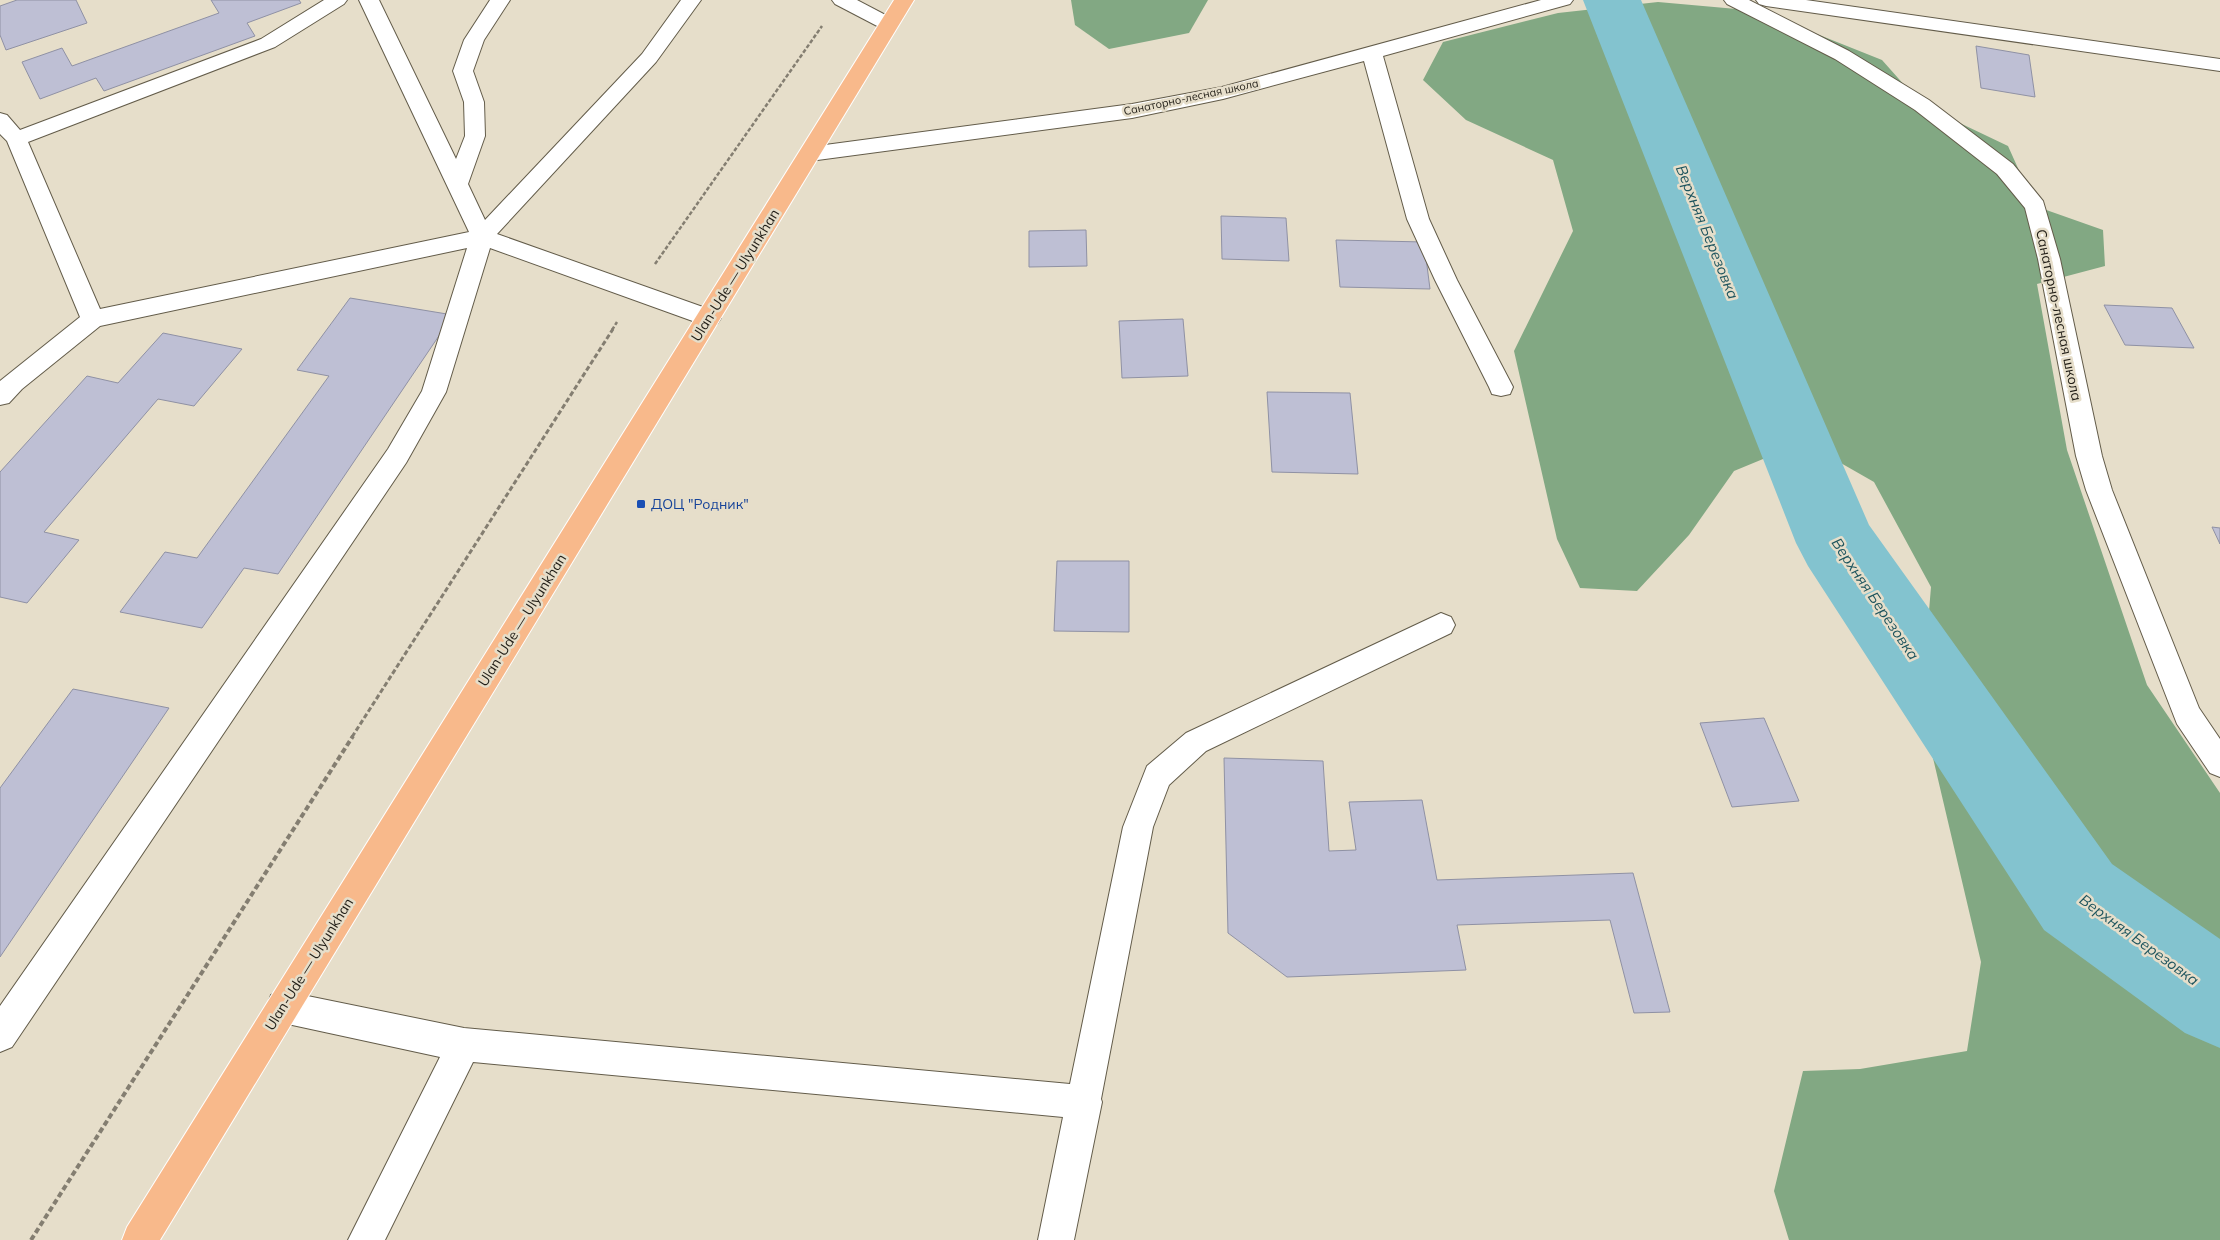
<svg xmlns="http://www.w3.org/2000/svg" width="2220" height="1240" font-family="Mulish,sans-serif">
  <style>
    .forest { fill: #82a883 }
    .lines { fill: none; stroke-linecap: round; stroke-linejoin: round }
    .river { fill: #83c3cf; fill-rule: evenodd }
    .building { fill: #bebfd4; stroke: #8f91a4 }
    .minor-casing { stroke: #635c4a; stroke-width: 2 }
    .primary-casing { stroke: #fff; stroke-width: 2 }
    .path-far2 { stroke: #847e71; stroke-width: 2.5; stroke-dasharray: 4 2; stroke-linecap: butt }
    .path-far1 { stroke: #847e71; stroke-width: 3; stroke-dasharray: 5 2.5; stroke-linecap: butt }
    .path { stroke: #847e71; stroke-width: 4; stroke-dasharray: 5.5 3; stroke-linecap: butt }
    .minor { fill: #fff; fill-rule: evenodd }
    .primary { fill: #f8b98b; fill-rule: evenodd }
    .transit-dot { fill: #1a4fb4; stroke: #e6deca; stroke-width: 2 }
    .labels { text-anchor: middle; stroke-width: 5; stroke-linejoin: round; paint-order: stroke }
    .far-street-label { font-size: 11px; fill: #201d16; stroke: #e6deca }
    .street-label { font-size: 14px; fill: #201d16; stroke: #e6deca }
    .transit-label { font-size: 14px; fill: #164399; stroke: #e6deca; text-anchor: start }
    .water-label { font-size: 15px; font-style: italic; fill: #1d545d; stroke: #e6deca }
  </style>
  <rect width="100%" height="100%" fill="#e6deca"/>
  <g class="forest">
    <polygon points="1071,0 1208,0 1189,33 1109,49 1075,25"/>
    <polygon points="1658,2 1759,11 1882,60 1922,105 2008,146 2035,206 2103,230 2105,266 2037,284 2067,450 2147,685 2220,793 2220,1240 1789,1240 1774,1191 1803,1071 1860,1069 1967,1051 1981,962 1921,707 1931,587 1874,482 1804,442 1734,471 1689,535 1637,591 1580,588 1557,539 1514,351 1573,231 1553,160 1466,120 1423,80 1443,42 1558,13"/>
  </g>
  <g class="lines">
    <polygon class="river" points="1583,0 1641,0 1869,525 2112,864 2220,939 2220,1048 2185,1033 2044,930 1808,566 1796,543"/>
  </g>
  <g class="building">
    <polygon points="17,0 76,0 87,23 6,50 0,35 0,6"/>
    <polygon points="211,0 299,0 301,3 247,23 255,36 104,91 96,78 40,99 22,62 62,48 72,66 219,13"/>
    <polygon points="1976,46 2029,55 2035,97 1981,88"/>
    <polygon points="1221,216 1286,218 1289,261 1222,259"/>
    <polygon points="1086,230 1087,266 1029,267 1029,231"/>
    <polygon points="1336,240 1424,242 1430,289 1340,287"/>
    <polygon points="350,298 453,315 278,574 244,568 202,628 120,612 165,552 197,558 329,376 297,370"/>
    <polygon points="2104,305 2172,308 2194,348 2125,345"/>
    <polygon points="1183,319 1188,376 1122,378 1119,321"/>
    <polygon points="163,333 242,349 194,406 158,399 44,532 79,540 27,603 0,597 0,472 87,376 118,383"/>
    <polygon points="1267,392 1350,393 1358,474 1272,472"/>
    <polygon points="2212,527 2220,528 2220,544"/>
    <polygon points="1057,561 1129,561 1129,632 1054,631"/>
    <polygon points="73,689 169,708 0,957 0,788"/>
    <polygon points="1764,718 1799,801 1732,807 1700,723"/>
    <polygon points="1224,758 1323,761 1329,851 1356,850 1349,802 1422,800 1437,880 1633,873 1670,1012 1634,1013 1610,920 1457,925 1466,970 1287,977 1228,933"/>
  </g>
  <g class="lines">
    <defs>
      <g id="minor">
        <polygon points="324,0 347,0 344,4 275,47 28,142 100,309 469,232 359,0 379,0 456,159 465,136 464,102 453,71 464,40 490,0 510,0 484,40 473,71 484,102 485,136 468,184 485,220 642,54 681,0 701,0 656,62 497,234 717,312 721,318 717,324 709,327 701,324 490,248 446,392 406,463 12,1047 0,1052 0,1006 388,449 422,391 467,248 100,326 22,389 9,403 0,405 0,381 80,317 7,141 0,134 0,113 7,115 20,130 261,39"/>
        <polygon points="832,0 857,0 895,20 898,24 895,28 888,30 881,28 835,4"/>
        <polygon points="1541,0 1573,0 1570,4 1383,56 1429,219 1457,280 1513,387 1510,394 1501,396 1492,394 1489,387 1435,280 1407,219 1364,61 1223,99 1132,118 810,161 803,159 799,154 803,149 810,147 1132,104 1222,87"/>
        <polygon points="1724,0 1749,0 1849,51 1929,100 2013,164 2043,201 2060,259 2102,456 2112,490 2199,708 2220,739 2220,777 2210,773 2177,724 2086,490 2076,456 2038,259 2025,208 1997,174 1915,110 1835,59 1727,4"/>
        <polygon points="1756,0 1806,0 2220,59 2220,71 1766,6 1759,4"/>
        <polygon points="1441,613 1451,617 1455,625 1451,633 1206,751 1169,785 1153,827 1101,1099 1102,1102 1074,1240 1038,1240 1063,1117 473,1062 385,1240 348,1240 440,1057 283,1023 271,1019 267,1007 271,995 283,991 464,1028 1070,1084 1123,827 1147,766 1186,733"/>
      </g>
      <polygon id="primary" points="894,0 914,0 160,1240 122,1240 127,1227"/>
    </defs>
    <use href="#minor" class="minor-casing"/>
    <use href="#primary" class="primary-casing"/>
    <g class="path-far2">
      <polyline points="655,264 822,26"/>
      <polyline points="612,330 617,322"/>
    </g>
    <polyline class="path-far1" points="352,737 613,329"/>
    <polyline class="path" points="31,1240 353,736"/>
    <use href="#minor" class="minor"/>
    <use href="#primary" class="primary"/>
  </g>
  <rect class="transit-dot" x="636" y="499" width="10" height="10" rx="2.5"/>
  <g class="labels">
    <g class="far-street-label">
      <text transform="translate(1191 97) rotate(-12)" y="4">Санаторно-лесная школа</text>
    </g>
    <g class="street-label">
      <text transform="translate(735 275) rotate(-58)" y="5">Ulan-Ude — Ulyunkhan</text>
      <text transform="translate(2059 315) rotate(78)" y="5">Санаторно-лесная школа</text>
      <text transform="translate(522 620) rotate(-58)" y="5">Ulan-Ude — Ulyunkhan</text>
      <text transform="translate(309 964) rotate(-58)" y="5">Ulan-Ude — Ulyunkhan</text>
    </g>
    <g class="transit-label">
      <text x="651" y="509">ДОЦ "Родник"</text>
    </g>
    <g class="water-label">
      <text transform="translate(1707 232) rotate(68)" y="5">Верхняя Березовка</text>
      <text transform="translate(1875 599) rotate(56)" y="5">Верхняя Березовка</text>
      <text transform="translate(2139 940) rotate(36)" y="5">Верхняя Березовка</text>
    </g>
  </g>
</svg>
